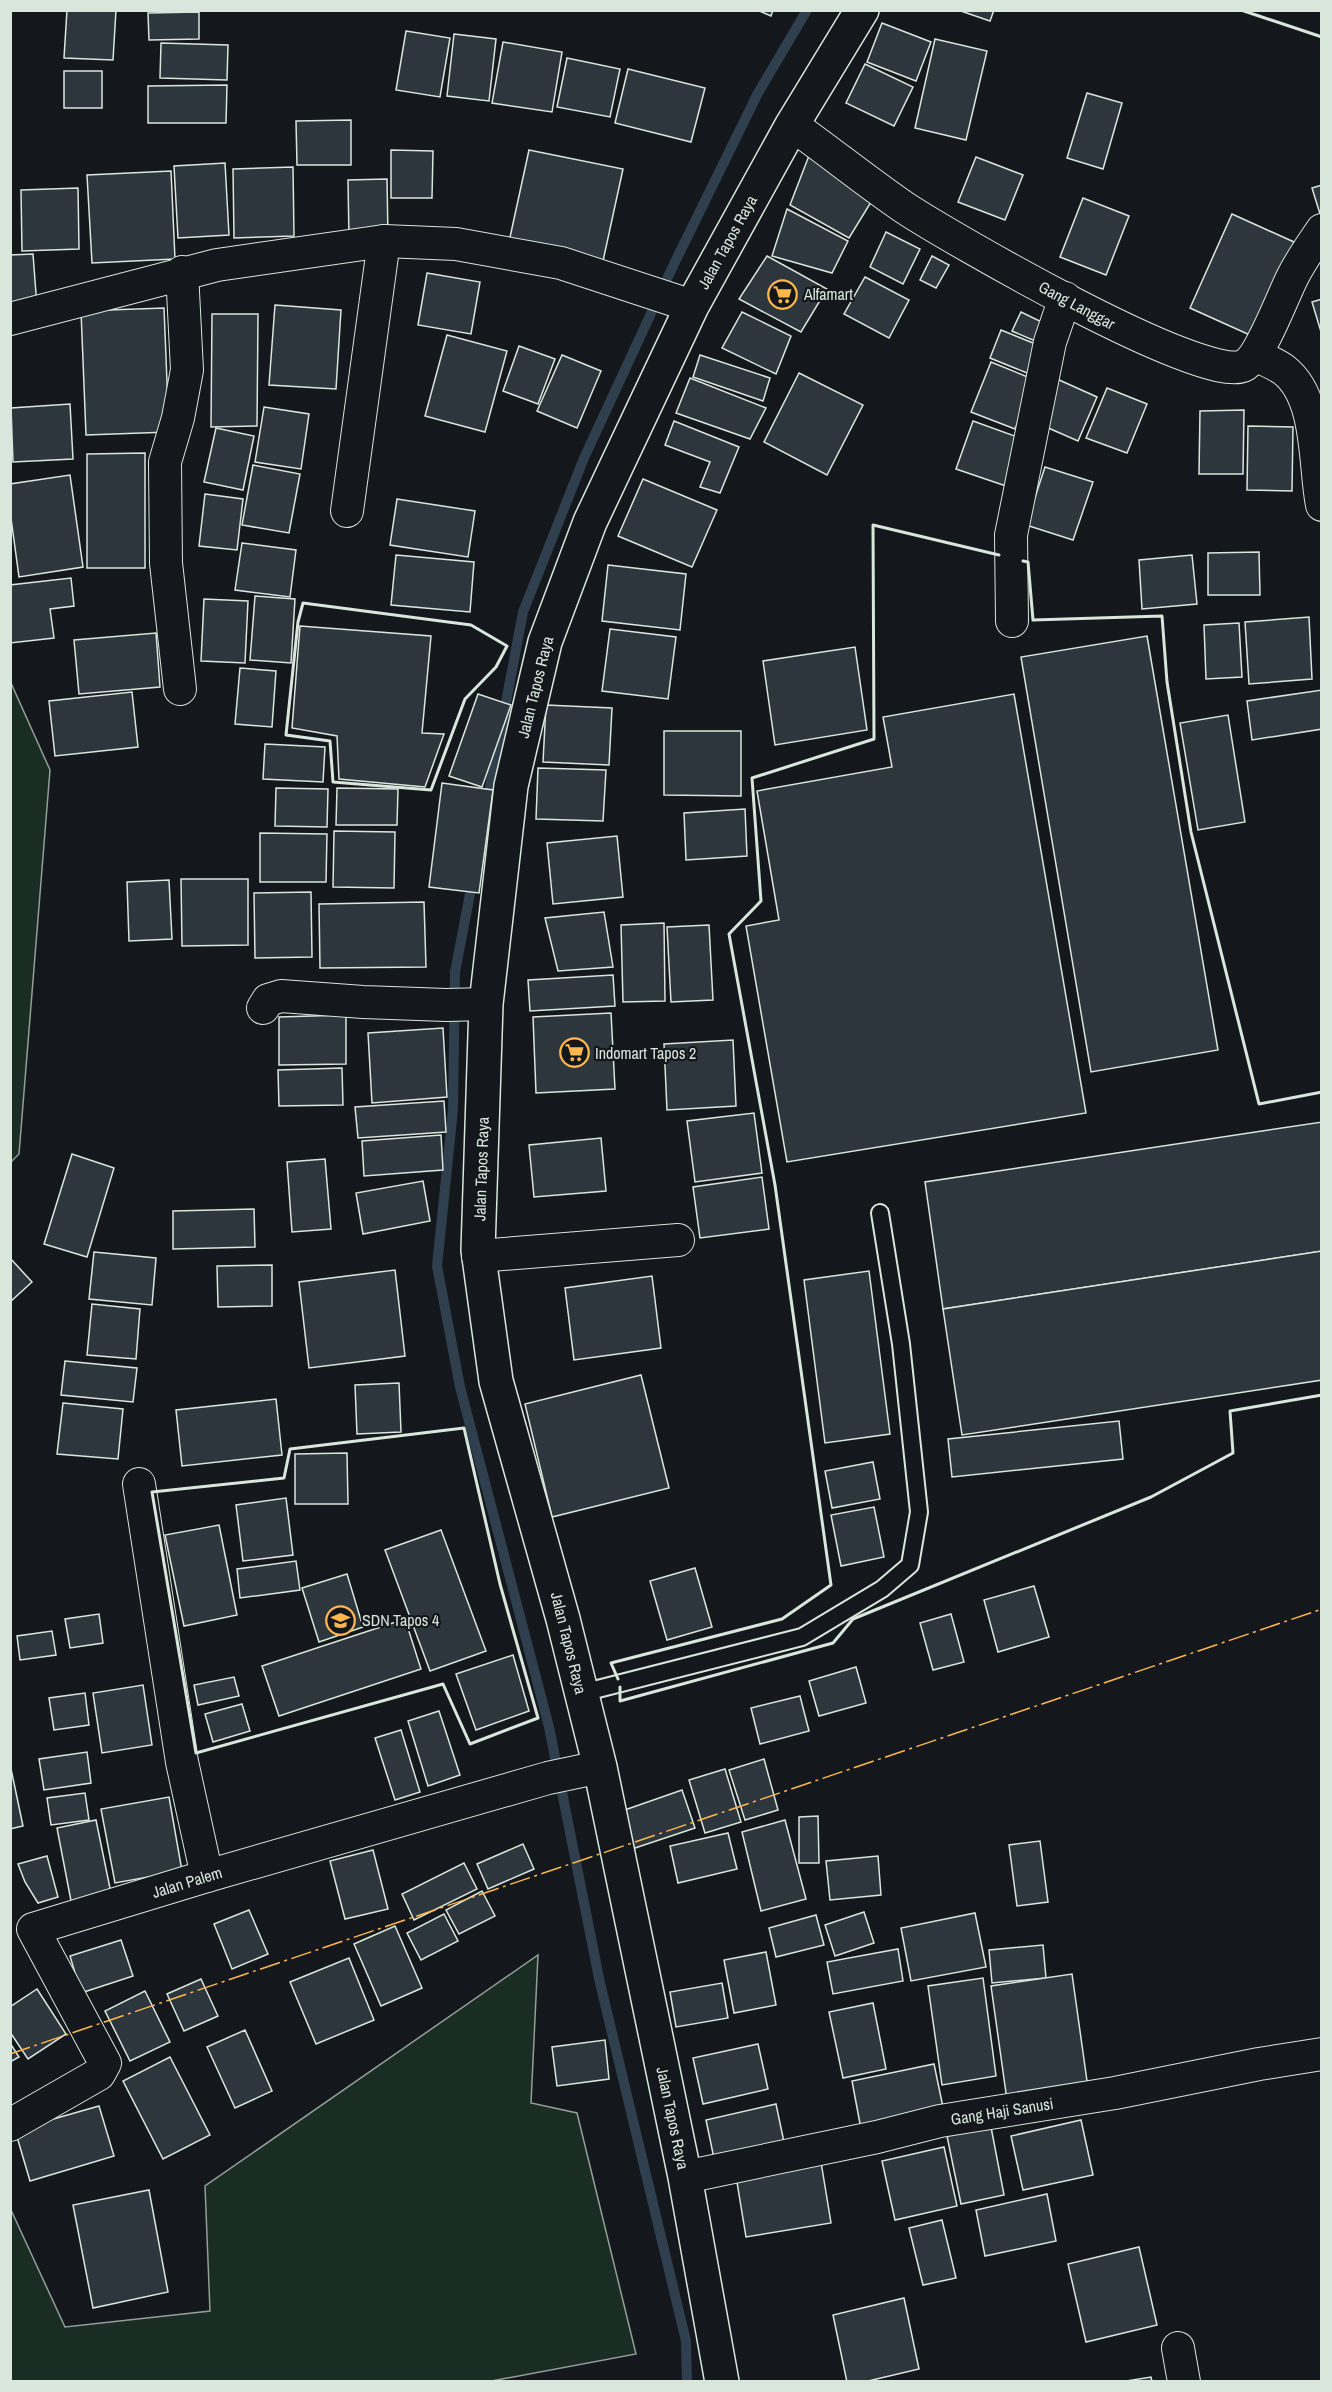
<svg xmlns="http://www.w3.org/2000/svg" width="1332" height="2392" font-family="'Archivo Narrow',sans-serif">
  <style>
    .green { fill: #1a2d24; stroke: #939e99; stroke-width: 1.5 }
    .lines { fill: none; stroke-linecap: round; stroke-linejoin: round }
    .stream { stroke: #2f3f4d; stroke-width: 10 }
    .building { fill: #2c363c; stroke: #d8e6dc; stroke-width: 1.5 }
    .lane-casing { stroke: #d8e6dc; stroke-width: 20 }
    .street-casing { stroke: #d8e6dc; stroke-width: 34 }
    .secondary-casing { stroke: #d8e6dc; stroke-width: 36 }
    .lane { stroke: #14181c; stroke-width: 16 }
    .street { stroke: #14181c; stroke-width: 32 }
    .secondary { stroke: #14181c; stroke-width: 33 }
    .wall { stroke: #d8e6dc; stroke-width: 3 }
    .power { stroke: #ffb74d; stroke-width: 1.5; stroke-dasharray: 21 4.5 3 4.5; stroke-linecap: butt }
    .labels { text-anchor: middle; stroke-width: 4.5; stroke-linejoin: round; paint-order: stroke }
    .street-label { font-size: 16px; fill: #d8e6dc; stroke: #14181c }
    .poi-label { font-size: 16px; fill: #d8e6dc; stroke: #14181c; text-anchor: start }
  </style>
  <rect width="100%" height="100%" fill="#14181c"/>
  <g class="green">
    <polygon points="11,683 50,770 19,1154 11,1162"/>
    <polygon points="538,1955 531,2103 577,2113 636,2354 486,2382 11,2381 11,2210 65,2327 210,2311 205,2186"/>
  </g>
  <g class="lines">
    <g class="stream">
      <polyline points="487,803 523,612 584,458 674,264 758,93 807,10"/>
      <polyline points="473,878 455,972 453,1110 437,1266 460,1387 549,1727 600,1983 686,2341 687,2382"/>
    </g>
  </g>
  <g class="building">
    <polygon points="67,10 116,10 113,60 64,58"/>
    <polygon points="757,10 773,10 771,16"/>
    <polygon points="958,10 994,10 990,21"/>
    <polygon points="199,12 199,39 149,40 148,13"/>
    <polygon points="882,23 931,42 916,81 867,62"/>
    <polygon points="406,31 450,38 440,97 396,90"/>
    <polygon points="454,34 496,39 489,101 447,96"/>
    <polygon points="935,39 987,51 966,140 915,128"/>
    <polygon points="503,42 562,52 552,112 492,103"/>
    <polygon points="161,43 228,45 227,80 160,78"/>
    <polygon points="567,58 620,69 610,117 557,107"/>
    <polygon points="865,64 913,87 894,126 846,103"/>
    <polygon points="628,69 705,88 691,142 615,123"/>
    <rect x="64" y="71" width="38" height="37"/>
    <polygon points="227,85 226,123 148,123 148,86"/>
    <polygon points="1087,93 1122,103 1103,169 1067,158"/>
    <polygon points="351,120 351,165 297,165 296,121"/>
    <polygon points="391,150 433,151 432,198 391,198"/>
    <polygon points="529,150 623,169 603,261 509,242"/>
    <polygon points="810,153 876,194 849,238 790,205"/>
    <polygon points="976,157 1023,175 1005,220 958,202"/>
    <polygon points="225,163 229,235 178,238 174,166"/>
    <polygon points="293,167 294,236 234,238 233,169"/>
    <polygon points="171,171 175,259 92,263 87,175"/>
    <polygon points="387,179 388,238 349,239 348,180"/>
    <polygon points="1322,185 1322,217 1321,217 1312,188"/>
    <polygon points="78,188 79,249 22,251 21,190"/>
    <polygon points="1083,198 1129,216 1106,275 1060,257"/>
    <polygon points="787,209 848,241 832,273 772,256"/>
    <polygon points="1232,214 1294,242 1252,336 1190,308"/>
    <polygon points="886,232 920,249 903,284 870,267"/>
    <polygon points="33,254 37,307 10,310 10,255"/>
    <polygon points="767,256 827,289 801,332 739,299"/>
    <polygon points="932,256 949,265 936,288 920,280"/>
    <polygon points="427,273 480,282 471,334 418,325"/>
    <polygon points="865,277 909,300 889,338 844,314"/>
    <polygon points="1322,299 1322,335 1312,302"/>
    <polygon points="275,305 341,310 336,389 269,385"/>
    <polygon points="164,308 169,432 86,435 81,311"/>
    <polygon points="742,312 791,336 776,374 722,348"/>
    <polygon points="1021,312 1048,325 1040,343 1012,331"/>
    <polygon points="212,314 258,314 257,426 211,427"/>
    <polygon points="1001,330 1043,347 1032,375 990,358"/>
    <polygon points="447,335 507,351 485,432 425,416"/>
    <polygon points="519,346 555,359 538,404 503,391"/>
    <polygon points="562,355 601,371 577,428 537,411"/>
    <polygon points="700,355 770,378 763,401 693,377"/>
    <polygon points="991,362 1035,380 1015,429 971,412"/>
    <polygon points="799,373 863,405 827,475 764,442"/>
    <polygon points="690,378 766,408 750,439 676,413"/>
    <polygon points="1057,379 1097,397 1078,441 1037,423"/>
    <polygon points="1107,388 1147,404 1127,453 1086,438"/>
    <polygon points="70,404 73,459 13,462 11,408"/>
    <polygon points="264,407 309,414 301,469 255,462"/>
    <polygon points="1244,410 1243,474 1199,474 1200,411"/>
    <polygon points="674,421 739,447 720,493 700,487 710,462 665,445"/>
    <polygon points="973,421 1023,439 1006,486 956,469"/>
    <polygon points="1248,426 1293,427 1292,491 1247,490"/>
    <polygon points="216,428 254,436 243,490 204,482"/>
    <polygon points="145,453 145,568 87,568 87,454"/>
    <polygon points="253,465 300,474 289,533 242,525"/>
    <polygon points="1045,467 1093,482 1073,540 1026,525"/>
    <polygon points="70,475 83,567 19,577 10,511 10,484"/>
    <polygon points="643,479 717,510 692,567 618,536"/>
    <polygon points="205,494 243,499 237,550 199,546"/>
    <polygon points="397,499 475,511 468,557 390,545"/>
    <polygon points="242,543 296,550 290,597 235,590"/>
    <polygon points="1259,552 1260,595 1208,595 1208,553"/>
    <polygon points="396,555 474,562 470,612 391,605"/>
    <polygon points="1192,555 1197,604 1142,609 1139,560"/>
    <polygon points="608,565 686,574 680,630 602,621"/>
    <polygon points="71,578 74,606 50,609 54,638 10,643 10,585"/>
    <polygon points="255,596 295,599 291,663 250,660"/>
    <polygon points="204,599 248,601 245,663 201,661"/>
    <polygon points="1309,617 1312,679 1249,684 1245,622"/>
    <polygon points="1239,623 1242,677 1206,679 1204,625"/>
    <polygon points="300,626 431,636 422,733 444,734 425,787 339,779 337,736 292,728"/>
    <polygon points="610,629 676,637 668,699 602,691"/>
    <polygon points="156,633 160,687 79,694 74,640"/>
    <polygon points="1147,636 1218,1050 1091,1072 1021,657"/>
    <polygon points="855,647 867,730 775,745 763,661"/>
    <polygon points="240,668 276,671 272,727 235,724"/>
    <polygon points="1322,690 1322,729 1252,740 1247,701"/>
    <polygon points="132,692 138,747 55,756 49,701"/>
    <polygon points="478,694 511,705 482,787 449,776"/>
    <polygon points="1014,694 1086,1113 787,1162 746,926 779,920 757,791 892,767 883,717"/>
    <polygon points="546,705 612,708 609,765 543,762"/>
    <polygon points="1228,715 1245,822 1198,830 1180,723"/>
    <polygon points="664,731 741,731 741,796 664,795"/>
    <polygon points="265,744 325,747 323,782 263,779"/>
    <polygon points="538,768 606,770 603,821 536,819"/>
    <polygon points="442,783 493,790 479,893 429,887"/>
    <polygon points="276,788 328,789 327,827 275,826"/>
    <polygon points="337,788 398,789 397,825 336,825"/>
    <polygon points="745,809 747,856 686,860 684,813"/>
    <polygon points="334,831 395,832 394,888 333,887"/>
    <polygon points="260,833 327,834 326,882 260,882"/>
    <polygon points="617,836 623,897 553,904 547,843"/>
    <polygon points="181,879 248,879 248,945 182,946"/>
    <polygon points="169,880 172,939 129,941 127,882"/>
    <polygon points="311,892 312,957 255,958 254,893"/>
    <polygon points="424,902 426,967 320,968 319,904"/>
    <polygon points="604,912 613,967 558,971 545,918"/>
    <polygon points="664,923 665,1001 623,1002 621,925"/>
    <polygon points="709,925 713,1000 671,1002 667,927"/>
    <polygon points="613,975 615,1006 530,1011 528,980"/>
    <polygon points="611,1013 615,1089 536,1093 533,1017"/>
    <polygon points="346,1015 346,1064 279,1065 279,1017"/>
    <polygon points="443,1028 447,1097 372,1103 368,1033"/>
    <polygon points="733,1040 736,1106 667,1110 664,1044"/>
    <polygon points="342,1068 343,1105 279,1106 278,1070"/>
    <polygon points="444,1101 446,1132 358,1138 355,1107"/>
    <polygon points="754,1113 762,1173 695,1182 687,1121"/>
    <polygon points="1322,1122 1322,1251 943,1309 925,1182"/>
    <polygon points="441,1135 443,1170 364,1176 362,1141"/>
    <polygon points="601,1138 606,1191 534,1197 529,1145"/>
    <polygon points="72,1154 114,1168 87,1257 44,1244"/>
    <polygon points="325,1159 331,1229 292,1232 287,1162"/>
    <polygon points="762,1177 769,1229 700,1238 693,1187"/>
    <polygon points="423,1181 430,1221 363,1234 356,1193"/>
    <polygon points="254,1209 255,1247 173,1249 173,1211"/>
    <polygon points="1322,1251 1322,1380 962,1435 943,1309"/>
    <polygon points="94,1252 156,1258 152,1305 89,1299"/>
    <polygon points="10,1258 32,1282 10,1302"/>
    <polygon points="272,1265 272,1306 218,1307 217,1266"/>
    <polygon points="395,1270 405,1356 309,1368 299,1282"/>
    <polygon points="869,1271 890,1434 825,1443 804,1280"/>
    <polygon points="652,1276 661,1348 574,1360 565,1288"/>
    <polygon points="92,1304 140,1309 136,1359 87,1355"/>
    <polygon points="65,1361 137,1368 133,1402 61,1395"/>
    <polygon points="641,1375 669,1488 552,1517 525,1404"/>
    <polygon points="399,1383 401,1432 357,1434 355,1385"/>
    <polygon points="276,1399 282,1455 182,1466 176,1410"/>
    <polygon points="63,1403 123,1409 118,1459 57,1454"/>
    <polygon points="1119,1421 1123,1459 952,1477 948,1439"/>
    <polygon points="347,1453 348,1504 295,1504 295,1454"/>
    <polygon points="873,1462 880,1499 832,1508 825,1471"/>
    <polygon points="286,1498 293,1555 243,1561 236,1505"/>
    <polygon points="874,1507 884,1557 841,1566 831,1515"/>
    <polygon points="219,1525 237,1615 184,1626 165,1535"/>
    <polygon points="441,1530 486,1651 430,1671 385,1550"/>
    <polygon points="296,1561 300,1590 240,1598 237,1569"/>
    <polygon points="695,1568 712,1627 667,1640 650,1581"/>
    <polygon points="347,1574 363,1627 319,1642 302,1588"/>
    <polygon points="1034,1586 1049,1637 998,1652 984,1600"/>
    <polygon points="99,1614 103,1643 70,1648 65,1619"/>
    <polygon points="951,1614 964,1662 933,1670 920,1623"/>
    <polygon points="405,1619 421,1669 279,1716 262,1666"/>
    <polygon points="52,1631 56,1655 20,1660 17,1636"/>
    <polygon points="513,1655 529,1711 476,1730 456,1674"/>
    <polygon points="856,1667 866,1703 819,1716 809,1681"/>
    <polygon points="234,1677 239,1696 198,1705 194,1685"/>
    <polygon points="143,1685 152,1745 102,1753 93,1693"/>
    <polygon points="85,1693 89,1725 54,1730 49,1698"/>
    <polygon points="800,1696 809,1731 760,1744 751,1708"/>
    <polygon points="242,1704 250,1731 213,1742 205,1714"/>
    <polygon points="439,1711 460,1775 428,1786 408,1721"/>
    <polygon points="401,1730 420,1792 395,1800 375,1738"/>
    <polygon points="87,1752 91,1783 44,1790 39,1759"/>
    <polygon points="764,1759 778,1810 745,1820 729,1770"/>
    <polygon points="10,1764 23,1826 10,1829"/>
    <polygon points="725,1769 741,1822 705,1833 689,1780"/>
    <polygon points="682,1790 695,1828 632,1849 619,1812"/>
    <polygon points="85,1793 89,1820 51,1825 47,1798"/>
    <polygon points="169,1797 182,1871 115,1883 101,1809"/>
    <polygon points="818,1816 819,1863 799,1863 799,1817"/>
    <polygon points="96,1820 112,1898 72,1906 57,1828"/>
    <polygon points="785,1820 806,1899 761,1911 742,1832"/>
    <polygon points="728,1833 737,1869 678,1883 670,1846"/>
    <polygon points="1040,1841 1048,1902 1017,1906 1009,1845"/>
    <polygon points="523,1844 534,1869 488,1889 477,1864"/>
    <polygon points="373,1850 388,1909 345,1919 330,1861"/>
    <polygon points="47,1856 58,1897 38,1903 25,1882 18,1864"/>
    <polygon points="878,1856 881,1895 830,1900 826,1861"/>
    <polygon points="464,1863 477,1889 414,1920 402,1894"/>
    <polygon points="482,1891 495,1916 459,1934 446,1910"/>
    <polygon points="249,1910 268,1954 232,1969 214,1924"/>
    <polygon points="864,1912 874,1943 835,1956 825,1925"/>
    <polygon points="975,1913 986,1967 911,1981 901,1928"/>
    <polygon points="444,1914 458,1941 421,1960 407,1933"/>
    <polygon points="816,1915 824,1945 776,1957 769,1928"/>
    <polygon points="395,1926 422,1988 381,2006 354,1944"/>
    <polygon points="121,1940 133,1976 81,1993 70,1956"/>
    <polygon points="1043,1945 1046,1978 992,1983 989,1950"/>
    <polygon points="898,1949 903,1981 833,1994 827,1962"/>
    <polygon points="766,1952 776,2005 734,2013 724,1960"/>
    <polygon points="349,1958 374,2020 316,2044 290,1982"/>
    <polygon points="1072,1974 1088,2088 1007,2100 991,1986"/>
    <polygon points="983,1978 996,2076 942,2085 928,1986"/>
    <polygon points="201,1979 218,2016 184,2031 167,1994"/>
    <polygon points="722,1983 728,2018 676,2027 670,1992"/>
    <polygon points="37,1989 66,2034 28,2059 10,2032 10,2007"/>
    <polygon points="145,1991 170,2042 130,2061 105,2011"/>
    <polygon points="873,2003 886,2069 843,2078 829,2012"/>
    <polygon points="245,2030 272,2091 235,2108 207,2047"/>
    <polygon points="605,2040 609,2079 557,2086 552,2047"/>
    <polygon points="10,2043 19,2057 10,2062"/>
    <polygon points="758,2044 768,2089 703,2104 693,2058"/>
    <polygon points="170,2057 210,2135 163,2159 123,2081"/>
    <polygon points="934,2064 944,2112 861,2129 852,2081"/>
    <polygon points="776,2104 785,2147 715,2163 706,2120"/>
    <polygon points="99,2106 114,2156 30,2181 15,2130"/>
    <polygon points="1081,2120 1093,2175 1023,2190 1011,2136"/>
    <polygon points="991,2127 1004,2195 961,2204 947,2136"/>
    <polygon points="944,2147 957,2206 895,2220 882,2161"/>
    <polygon points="821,2162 831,2223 746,2237 736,2176"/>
    <polygon points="149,2190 168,2292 93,2308 73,2205"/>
    <polygon points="1047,2194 1056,2241 985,2256 976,2210"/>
    <polygon points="942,2220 956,2278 923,2285 909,2228"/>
    <polygon points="1139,2247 1157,2325 1086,2342 1068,2264"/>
    <polygon points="904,2298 919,2369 864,2382 847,2382 833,2315"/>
    <polygon points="1151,2377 1152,2382 1120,2382"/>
  </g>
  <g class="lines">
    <defs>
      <polyline id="lane" points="582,1693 802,1637 882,1589 910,1565 919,1512 901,1344 880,1213"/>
      <g id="street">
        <path d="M792,125C830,152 867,182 905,208C951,238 1201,383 1243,366C1260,359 1283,295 1293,276C1301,260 1312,245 1322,230"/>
        <polyline points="10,319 217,265 384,241 456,244 561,263 692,306"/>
        <path d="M1256,355C1265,360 1276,364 1284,370C1320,398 1314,465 1322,505"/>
        <polyline points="347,511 384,241"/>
        <polyline points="1012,621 1011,535 1050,342 1065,298"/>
        <polyline points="180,689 166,563 165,462 178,418 187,370 182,272"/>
        <polyline points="263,1008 268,1000 281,996 363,1002 446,1005 486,1004"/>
        <polyline points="478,1256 678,1240"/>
        <polyline points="139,1484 182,1762 207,1876"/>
        <polyline points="10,2125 99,2074 105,2063 33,1929 207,1876 548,1778 600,1767"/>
        <polyline points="685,2177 877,2137 940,2121 1115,2093 1259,2064 1322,2054"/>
        <polyline points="1178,2348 1184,2382"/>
      </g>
      <polyline id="secondary" points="722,2382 685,2177 600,1767 563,1619 496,1381 478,1250 486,1004 511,786 545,642 590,522 692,306 792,125 862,10"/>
    </defs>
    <use href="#lane" class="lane-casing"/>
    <use href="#street" class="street-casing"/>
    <use href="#secondary" class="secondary-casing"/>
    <use href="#lane" class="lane"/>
    <use href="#street" class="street"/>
    <use href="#secondary" class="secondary"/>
    <g class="wall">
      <polyline points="1241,10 1322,37"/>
      <polyline points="1023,561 1028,562 1033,620 1162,616 1167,682 1191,832 1259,1104 1322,1092"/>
      <polygon points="303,603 471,625 507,646 496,667 465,699 431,790 333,782 330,741 286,735 298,622"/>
      <polygon points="464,1428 500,1584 538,1718 470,1744 443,1684 196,1753 152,1492 284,1478 290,1449"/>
      <polyline points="618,1679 611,1663 782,1619 831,1585 775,1185 729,934 761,901 752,778 874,739 873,525 999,555"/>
      <polyline points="620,1687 620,1701 833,1643 853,1619 1151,1497 1233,1453 1230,1411 1322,1395"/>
    </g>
    <polyline class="power" points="10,2054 1322,1609"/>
  </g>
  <defs>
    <symbol id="supermarket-ring" viewBox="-11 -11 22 22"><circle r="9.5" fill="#14181c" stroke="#ffb74d" stroke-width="1.5"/><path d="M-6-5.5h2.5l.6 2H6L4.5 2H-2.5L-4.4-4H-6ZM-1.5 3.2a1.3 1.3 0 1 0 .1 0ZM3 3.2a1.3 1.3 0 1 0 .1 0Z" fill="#ffb74d"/></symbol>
    <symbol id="school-ring" viewBox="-11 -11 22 22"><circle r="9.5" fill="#14181c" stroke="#ffb74d" stroke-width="1.5"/><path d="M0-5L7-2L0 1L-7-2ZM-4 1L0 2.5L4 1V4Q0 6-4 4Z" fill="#ffb74d"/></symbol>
  </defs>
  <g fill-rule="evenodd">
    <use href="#supermarket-ring" x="766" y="278" width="33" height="33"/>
    <use href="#supermarket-ring" x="558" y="1036" width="33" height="33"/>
    <use href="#school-ring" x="324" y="1604" width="33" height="33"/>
  </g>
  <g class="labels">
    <g class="street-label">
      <text transform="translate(727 242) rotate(-61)" y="6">Jalan Tapos Raya</text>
      <text transform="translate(1077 305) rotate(28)" y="6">Gang Langgar</text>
      <text transform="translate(535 687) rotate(-76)" y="6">Jalan Tapos Raya</text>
      <text transform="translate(481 1169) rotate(-88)" y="6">Jalan Tapos Raya</text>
      <text transform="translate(569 1643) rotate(76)" y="6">Jalan Tapos Raya</text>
      <text transform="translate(187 1882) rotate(-17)" y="6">Jalan Palem</text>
      <text transform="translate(1002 2111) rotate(-9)" y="6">Gang Haji Sanusi</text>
      <text transform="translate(673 2118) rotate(78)" y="6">Jalan Tapos Raya</text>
    </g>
    <g class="poi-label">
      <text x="804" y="300">Alfamart</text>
      <text x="595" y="1059">Indomart Tapos 2</text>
      <text x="362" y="1626">SDN Tapos 4</text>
    </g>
  </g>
  <rect width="1332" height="2392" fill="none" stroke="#d8e6dc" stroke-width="24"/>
</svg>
